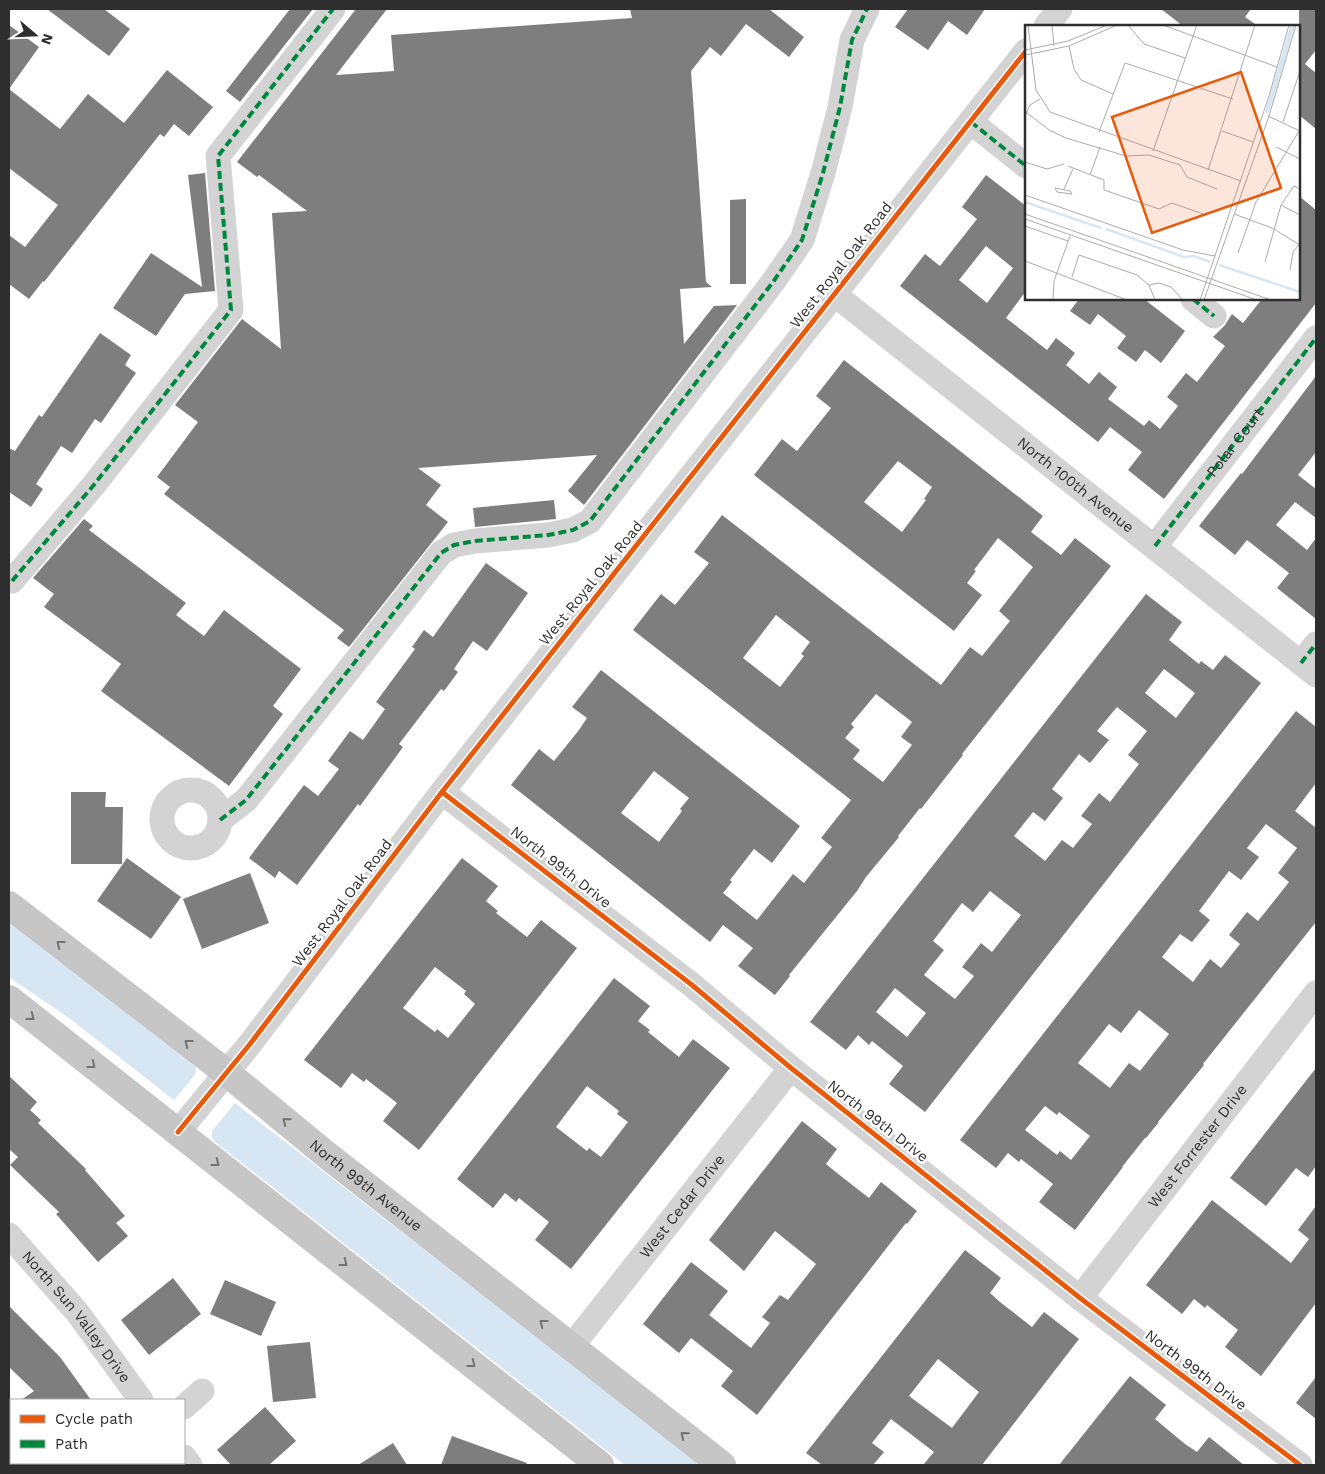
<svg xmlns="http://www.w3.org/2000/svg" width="1325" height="1474" font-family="'Work Sans',sans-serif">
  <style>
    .water { fill: #d6e7f3 }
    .building { fill: #7e7e7e; fill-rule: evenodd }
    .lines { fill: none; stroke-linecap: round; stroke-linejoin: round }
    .minor { stroke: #d3d3d3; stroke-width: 25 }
    .major { stroke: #c6c6c6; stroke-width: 28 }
    .quiet { stroke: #00873e; stroke-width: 4; stroke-dasharray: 8 4; stroke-linecap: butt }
    .cycleway-casing { stroke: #fff; stroke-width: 8 }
    .cycleway { stroke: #e8590c; stroke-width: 5 }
    .oneway { stroke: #727272 }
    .labels { text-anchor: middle; stroke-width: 5; stroke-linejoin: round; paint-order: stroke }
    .street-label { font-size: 15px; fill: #2e2e2e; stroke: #fff }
    .inset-river { fill: none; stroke: #d6e7f3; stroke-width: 2.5 }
    .inset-road { fill: none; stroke: #ababab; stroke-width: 1 }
    .view { fill: #e8590c; fill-opacity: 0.15; stroke: #e8590c; stroke-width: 2.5 }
    .inset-edge { fill: none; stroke: #2e2e2e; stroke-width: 2.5 }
  </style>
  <rect width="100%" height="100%" fill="#fff"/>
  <g class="water">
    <polygon points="9,921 196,1067 195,1075 174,1100 69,1018 9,977"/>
    <polygon points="235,1103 703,1465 625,1465 214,1141 212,1137 212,1131"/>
  </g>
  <g class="building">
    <polygon points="47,9 104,9 130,29 109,56"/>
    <polygon points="290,9 313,9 240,102 226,91"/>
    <polygon points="356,9 387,9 336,75 394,71 391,35 632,18 630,9 769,9 804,37 789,57 746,24 721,56 710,47 691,71 706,282 712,287 680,289 684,344 714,306 737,305 584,505 568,491 597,455 418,468 441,485 426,505 448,522 349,647 337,638 344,630 164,494 170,487 157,477 198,422 175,405 242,319 281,349 272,213 307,211 259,175 257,177 237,162"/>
    <polygon points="908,9 985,9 967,35 948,21 928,50 895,27"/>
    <polygon points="1161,9 1251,9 1245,17 1258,26 1183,26"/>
    <polygon points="1299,9 1316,9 1316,50 1305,64 1316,73 1316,129 1299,115"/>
    <polygon points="9,25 39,47 9,89 60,129 88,94 124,123 167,70 213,107 189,136 174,124 164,137 160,134 44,282 43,281 29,299 9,284 9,235 25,247 58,205 9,168"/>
    <polygon points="205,173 215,291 185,294 156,336 113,308 151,253 202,287 188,175"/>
    <path d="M986,175L1026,206V291L1006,318L1047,350L1056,338L1075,353L1066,365L1089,384L1099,372L1117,387L1108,399L1144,426L1149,420L1160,429L1178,406L1167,397L1186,373L1197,382L1225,346L1213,337L1225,325L1232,314L1243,323L1262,299H1299V196L1316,210V303L1164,499L1128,470L1142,452L1110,427L1098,442L900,286L925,254L940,266L977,219L962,207ZM986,246L1013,268L987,303L959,280Z"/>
    <polygon points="746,199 746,284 730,284 730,200"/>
    <polygon points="1079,299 1144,299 1185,331 1161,363 1145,350 1136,362 1117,348 1126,336 1098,314 1090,325 1070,311"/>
    <polygon points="100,333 131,355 125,365 136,373 101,423 95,419 72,453 61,446 36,484 43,489 31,507 9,492 9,448 15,451 39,415 42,417"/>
    <path d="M844,360L1043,516L1031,532L1061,555L1075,538L1111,566L962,754L963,755L921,809L920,808L898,836L899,837L866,877L857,891L789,975L790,976L775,995L738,966L753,948L723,925L710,942L511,785L539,749L554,761L579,730L587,718L572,707L601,670L800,826L772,863L754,849L730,880L732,882L723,893L757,920L793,874L804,883L832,847L821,838L851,800L633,630L661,594L675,605L709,563L694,552L722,515L941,685L970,647L982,656L1010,621L999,611L1033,567L998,538L974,570L976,571L967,583L982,595L954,631L754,475L782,439L797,451L831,408L816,396ZM898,461L932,487L924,499L926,500L902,532L864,502ZM776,615L810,642L801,654L804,656L780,687L743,658ZM876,694L912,722L901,737L912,745L883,782L853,759L860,750L845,738L854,727L851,724ZM654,771L689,798L680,809L682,811L659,842L621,813Z"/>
    <polygon points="1316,376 1316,452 1298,475 1316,489 1316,518 1295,502 1276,525 1307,550 1316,538 1316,619 1277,588 1289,573 1247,540 1235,555 1199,526 1241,473 1242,474"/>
    <polygon points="554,500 556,519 475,527 473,508"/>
    <polygon points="84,519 93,526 89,530 186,603 176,615 204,636 224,610 301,669 273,706 283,714 229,786 101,691 121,664 44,607 54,594 33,578"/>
    <polygon points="486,563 528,593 487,651 473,641 454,669 458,672 444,691 441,689 399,744 403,747 360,806 358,804 297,885 279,871 275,878 249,858 304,785 318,796 339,769 328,761 350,731 363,740 385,709 376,702 415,649 412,647 424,630 433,637"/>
    <path d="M1146,594L1182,622L1169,640L1199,664L1201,661L1213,670L1225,655L1261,683L925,1112L889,1084L903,1066L872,1041L869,1045L858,1035L846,1050L810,1022ZM1164,669L1195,693L1176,718L1145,693ZM1117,707L1147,731L1128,755L1139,764L1110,802L1099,793L1081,816L1092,824L1073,848L1062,840L1045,861L1014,836L1033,812L1045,821L1063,798L1052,789L1079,754L1090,763L1109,740L1097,731ZM990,891L1021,915L992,952L981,943L962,967L974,976L955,999L924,975L944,950L933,941L962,903L973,912ZM895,988L926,1013L907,1037L876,1012Z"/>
    <path d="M1296,711L1316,727V783L1295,811L1316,828V922L1203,1064L1204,1065L1158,1122H1159L1146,1138H1145L1122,1167H1123L1075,1230L1039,1202L1053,1184L1021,1159L1019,1162L1008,1153L996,1168L960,1140ZM1266,824L1297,848L1278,873L1289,882L1258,921L1247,912L1229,935L1240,944L1221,968L1210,959L1193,982L1162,957L1180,934L1192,942L1210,920L1199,911L1229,871L1241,880L1259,857L1247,848ZM1139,1010L1169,1034L1140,1071L1129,1063L1110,1088L1078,1063L1109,1024L1121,1033ZM1045,1106L1057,1115L1059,1112L1090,1136L1071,1160L1060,1151L1057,1155L1025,1130Z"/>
    <polygon points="71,792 106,792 105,807 123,807 122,864 71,864"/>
    <polygon points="127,858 181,897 151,939 97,901"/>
    <path d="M462,858L498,886L486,901L498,911L496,913L527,937L541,920L577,948L419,1150L383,1121L397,1103L366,1079L364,1082L352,1073L341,1088L304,1060ZM435,967L466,991L464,994L475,1004L448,1038L437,1029L435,1032L403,1008Z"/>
    <polygon points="250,873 269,923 202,949 183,899"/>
    <path d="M614,978L650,1006L638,1021L650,1030L648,1032L679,1057L693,1039L730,1068L571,1269L535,1240L549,1222L519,1198L516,1202L505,1193L493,1208L457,1179ZM587,1086L619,1111L617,1114L628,1122L601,1157L589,1148L587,1151L556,1127Z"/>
    <polygon points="1316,1068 1316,1166 1308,1177 1296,1168 1266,1206 1230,1178"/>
    <polygon points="9,1076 37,1102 30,1110 41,1120 38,1123 86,1169 85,1170 125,1216 116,1223 128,1236 98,1262 56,1214 59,1212 10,1165 18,1157 9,1149"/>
    <polygon points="802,1121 837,1149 826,1164 837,1173 869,1198 881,1182 917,1211 907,1224 906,1223 757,1415 721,1386 733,1371 691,1338 679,1353 643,1324 691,1262 728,1291 709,1315 751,1348 770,1323 762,1317 780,1295 788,1300 816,1264 775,1231 744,1271 709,1240"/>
    <polygon points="1212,1200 1291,1263 1309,1239 1298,1230 1316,1206 1316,1303 1261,1376 1225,1347 1238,1330 1207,1305 1205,1308 1194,1299 1182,1314 1146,1285"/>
    <path d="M965,1250L1001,1278L990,1293L1000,1302L1032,1327L1044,1312L1079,1339L982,1465H923L934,1452L891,1419L872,1443L884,1452L873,1465H822L806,1453ZM938,1359L979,1392L952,1428L909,1396Z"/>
    <polygon points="173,1278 201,1314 149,1355 121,1320"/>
    <polygon points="225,1280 276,1302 261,1336 210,1314"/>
    <polygon points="9,1306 60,1357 91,1400 21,1400 34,1391 9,1367"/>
    <polygon points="310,1342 316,1398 273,1402 267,1346"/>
    <polygon points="1130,1376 1166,1405 1155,1419 1185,1444 1197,1452 1209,1437 1244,1465 1059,1465"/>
    <polygon points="1316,1377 1316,1419 1296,1403"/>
    <polygon points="265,1407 296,1441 269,1465 231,1465 217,1450"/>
    <polygon points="452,1436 527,1463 526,1465 441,1465"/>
    <polygon points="393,1443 407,1465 358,1465"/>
  </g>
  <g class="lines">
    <g class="minor">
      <polyline points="1046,26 1060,9"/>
      <polyline points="971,122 1026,166"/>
      <path id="s1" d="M834,294L1316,675"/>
      <polyline points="1193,299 1214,316"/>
      <path id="s2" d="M1155,546L1316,338"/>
      <polyline points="12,581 93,486 231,310 218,156 333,9"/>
      <polyline points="1301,663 1316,644"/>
      <circle cx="191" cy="819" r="29"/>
      <polyline points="442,792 692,985 791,1068 1080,1298 1300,1465"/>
      <polyline points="220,820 246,800 441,553 454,545 475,541 548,535 573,530 590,521 773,282 802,240 823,173 840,107 852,40 867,9"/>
      <polyline points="178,1132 250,1044 442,792 1026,51"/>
      <path id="s3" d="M9,1235L77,1312L141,1400"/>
      <path id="s4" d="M1080,1298L1316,993"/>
      <path id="s5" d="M572,1346L791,1068"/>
      <polyline points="184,1407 202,1391"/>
      <polyline points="184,1457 190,1465"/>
    </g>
    <g class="major">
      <path id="s6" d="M9,905L227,1073L323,1152L722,1465"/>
      <polyline points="9,999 600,1465"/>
    </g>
    <g class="quiet">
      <polyline points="971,122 1026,166"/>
      <polyline points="1193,299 1214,316"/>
      <polyline points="1155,546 1316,338"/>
      <polyline points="12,581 93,486 231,310 218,156 333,9"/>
      <polyline points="1301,663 1316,644"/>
      <polyline points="220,820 246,800 441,553 454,545 475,541 548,535 573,530 590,521 773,282 802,240 823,173 840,107 852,40 867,9"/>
    </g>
    <defs>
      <g id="cycleway">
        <polyline points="442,792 692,985 791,1068 1080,1298 1300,1465"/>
        <polyline points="178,1132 250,1044 442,792 1026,51"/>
      </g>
    </defs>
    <use href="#cycleway" class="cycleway-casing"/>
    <use href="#cycleway" class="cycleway"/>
  </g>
  <defs><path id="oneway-chevron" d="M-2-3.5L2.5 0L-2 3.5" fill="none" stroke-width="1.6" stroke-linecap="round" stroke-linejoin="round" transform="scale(1.25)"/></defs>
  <g class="oneway">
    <use href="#oneway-chevron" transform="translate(60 944) rotate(-142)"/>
    <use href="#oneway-chevron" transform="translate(31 1017) rotate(38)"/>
    <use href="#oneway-chevron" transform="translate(188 1043) rotate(-142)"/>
    <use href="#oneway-chevron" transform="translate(92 1065) rotate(38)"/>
    <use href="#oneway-chevron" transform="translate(286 1121) rotate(-141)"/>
    <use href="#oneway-chevron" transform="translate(216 1163) rotate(38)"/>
    <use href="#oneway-chevron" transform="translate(344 1263) rotate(38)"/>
    <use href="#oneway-chevron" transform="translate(543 1323) rotate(-142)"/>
    <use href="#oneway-chevron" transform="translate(472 1364) rotate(38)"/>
    <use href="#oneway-chevron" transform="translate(684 1435) rotate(-141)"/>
  </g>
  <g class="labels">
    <g class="street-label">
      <text transform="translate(841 265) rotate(-52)" y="5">West Royal Oak Road</text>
      <text dy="5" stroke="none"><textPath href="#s2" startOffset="131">Polar Court</textPath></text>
      <text dy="5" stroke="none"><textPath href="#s1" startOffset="308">North 100th Avenue</textPath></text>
      <text transform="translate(591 583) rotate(-51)" y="5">West Royal Oak Road</text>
      <text transform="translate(561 867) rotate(38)" y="5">North 99th Drive</text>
      <text transform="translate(342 903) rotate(-53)" y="5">West Royal Oak Road</text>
      <text transform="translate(878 1121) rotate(38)" y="5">North 99th Drive</text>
      <text dy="5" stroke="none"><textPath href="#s4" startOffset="192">West Forrester Drive</textPath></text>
      <text dy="5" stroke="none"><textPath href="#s6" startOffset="454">North 99th Avenue</textPath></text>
      <text dy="5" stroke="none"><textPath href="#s5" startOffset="178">West Cedar Drive</textPath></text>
      <text dy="5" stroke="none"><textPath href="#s3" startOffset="106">North Sun Valley Drive</textPath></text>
      <text transform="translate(1196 1370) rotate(37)" y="5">North 99th Drive</text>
    </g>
  </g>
  <g transform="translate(1025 25)">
    <rect width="275" height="275" fill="#fff"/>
    <path d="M265,1H270L244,88L240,87Z" fill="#d6e7f3"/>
    <path class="inset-river" d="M0,177L76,203M81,204L159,232L169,231L185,237M194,240L275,267"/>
    <path class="inset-road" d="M3,0L11,65L25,87L216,156M27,0L29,21M103,0L119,19L160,33M138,0L252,42M44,21L49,44L56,55L88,69M0,25L43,16L82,0M0,30L44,21L92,0M1,87L24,105L41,113L101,131L124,130L155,140L162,152L192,164M0,91L5,80L15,74M243,91L275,106M258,97L275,46M197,106L228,117M74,107L100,38L208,74M251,122L275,134M128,126L172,0M0,137L22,144L39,139M43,141L79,155V165L134,184L147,178L178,189M183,145L230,0M65,150L75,122M30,163L45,166L47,169L32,167ZM39,164L48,144M0,170L158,225L190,231M256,180L275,190M0,189L246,275M209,189L247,203L275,220M0,194L232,275M0,201L43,216M213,228L231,177L274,106M0,236L102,275M240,237L256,180L269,161L275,164M265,245L268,227L274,220M47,252L54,230L112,250L124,260L130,275M124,260L134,258L146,262L158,275M28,275L29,256L45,211M175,275L244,71L264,0M179,275L244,91L271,0"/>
    <path class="view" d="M216,47L256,163L127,208L87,92Z"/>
    <rect width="275" height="275" class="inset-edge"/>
  </g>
  <rect width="1325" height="1474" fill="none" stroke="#2e2e2e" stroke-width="20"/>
  <rect x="10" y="1399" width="175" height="65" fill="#ffffff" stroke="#ababab"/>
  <rect x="20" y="1415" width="25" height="8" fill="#e8590c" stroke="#ababab"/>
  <text x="55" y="1424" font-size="15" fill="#2e2e2e">Cycle path</text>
  <rect x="20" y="1440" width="25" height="8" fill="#00873e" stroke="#ababab"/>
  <text x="55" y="1449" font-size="15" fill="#2e2e2e">Path</text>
  <g transform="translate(35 35) rotate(109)" stroke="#ffffff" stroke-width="4" paint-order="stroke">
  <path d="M0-4L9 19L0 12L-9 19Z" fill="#2e2e2e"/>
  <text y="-8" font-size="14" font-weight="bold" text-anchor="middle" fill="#2e2e2e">N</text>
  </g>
</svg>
